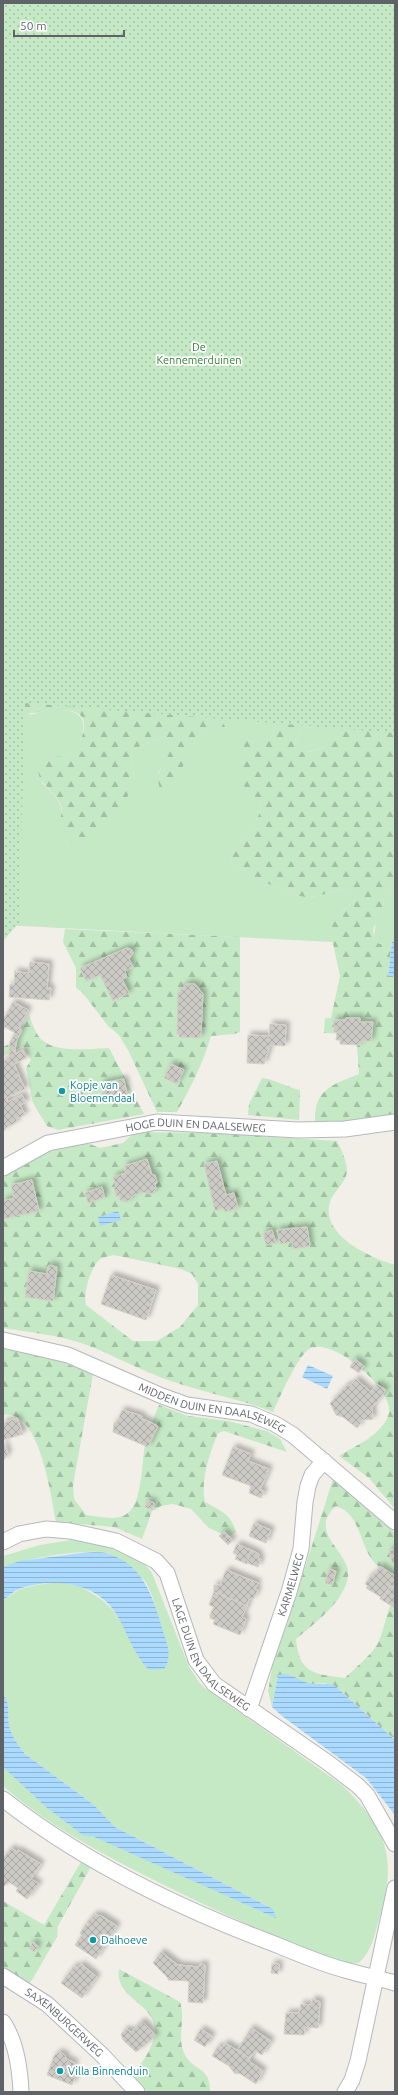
<svg xmlns="http://www.w3.org/2000/svg" width="398" height="2095" font-family="Ubuntu,sans-serif">
  <style>
    .grass { fill: #c5e8c5; fill-rule: evenodd }
    .forest { fill: url(#forest-firs); fill-rule: evenodd }
    .park { fill: url(#park-dots) }
    .water { fill: url(#water-rules) }
    .building { fill: url(#building-cross-hatch); stroke: #d6d1c6; filter: url(#shadow) }
    .lines { fill: none; stroke-linecap: round; stroke-linejoin: round }
    .minor-casing { stroke: #b5b8bc; stroke-width: 17 }
    .minor { stroke: #fff; stroke-width: 15 }
    .culture-dot { fill: #0f9aa8; stroke: #fff; stroke-width: 1.5 }
    .labels { text-anchor: middle; stroke-width: 3.5; stroke-linejoin: round; paint-order: stroke }
    .park-label { font-size: 11px; fill: #348238; stroke: #fff }
    .culture-label { font-size: 11px; fill: #0d838f; stroke: #fff; text-anchor: start }
    .street-label { font-size: 11px; fill: #5f6368; stroke: #fff }
  </style>
  <defs>
    <pattern id="forest-firs" width="22" height="20" patternUnits="userSpaceOnUse"><rect width="22" height="20" fill="#c5e8c5"/><path d="M5 1l3.5 6h-7zM16 11l3.5 6h-7z" fill="#a3c0a4"/></pattern>
    <pattern id="park-dots" width="8" height="8" patternUnits="userSpaceOnUse"><rect width="8" height="8" fill="#c5e8c5"/><path d="M2 2h.1M6 6h.1" fill="none" stroke="#a3c0a4" stroke-width="1.8" stroke-linecap="round"/></pattern>
    <pattern id="water-rules" width="6" height="5" patternUnits="userSpaceOnUse"><rect width="6" height="5" fill="#aadaff"/><path d="M0 2.5h6" fill="none" stroke="#8eb4d2"/></pattern>
    <pattern id="building-cross-hatch" width="8" height="8" patternUnits="userSpaceOnUse"><rect width="8" height="8" fill="#cccac5"/><path d="M0 0l8 8M0 8l8-8" fill="none" stroke="#a9a8a4"/></pattern>
    <filter id="shadow"><feDropShadow dx="3.5" dy="-3.5" stdDeviation="2" flood-color="#0004"/></filter>
  </defs>
  <rect width="100%" height="100%" fill="#f1efe8"/>
  <g class="grass">
    <path d="M3,551L345,728C334,740 323,751 305,752C298,752 296,751 294,744L311,712L279,715L271,738L259,741L244,740L255,799L261,803C259,830 241,835 230,858L232,865C250,874 292,899 310,897C326,896 340,885 355,894L357,898L343,911L331,934L333,942L3,925ZM16,689L223,712L222,720L226,729H212L196,737L190,749L157,774L172,751V739L165,736L131,750L134,780L88,839L62,814C62,800 51,792 42,783L50,756L67,757C76,749 81,743 83,731C88,702 46,710 30,715Z"/>
    <path d="M395,884V942L379,944L374,937L376,919L383,910C383,899 385,890 395,884Z"/>
    <path d="M71,1540L101,1545L141,1559L152,1573L189,1667L201,1685L342,1785C387,1829 398,1858 379,1919C374,1937 372,1950 359,1963C336,1965 295,1945 273,1935C229,1917 187,1897 144,1875C95,1850 45,1823 3,1786V1767L84,1836H92L273,1909L115,1827L94,1805L25,1754C18,1745 11,1735 9,1725C7,1713 11,1704 3,1694V1600L20,1589L37,1585L60,1582L80,1586L101,1599L113,1610L125,1628L157,1612C154,1602 151,1589 144,1580C141,1576 112,1555 107,1553C85,1548 25,1559 3,1567V1556L40,1545Z"/>
  </g>
  <g class="forest">
    <path d="M18,702L223,712L222,720L226,729H212L196,737L180,773L166,793H162C149,768 172,764 172,739L165,736L131,750L134,780L127,798L88,839C73,849 59,838 60,821C61,815 63,810 61,805C54,787 28,781 43,758L50,756L67,757C77,748 82,741 84,728C87,698 37,716 23,713Z"/>
    <path d="M395,705V884C385,890 383,899 383,910C378,924 366,927 379,944L392,942L388,975L395,976V1116C370,1123 341,1125 315,1122C314,1089 332,1085 359,1074L356,1034L324,1033L325,1018H331L340,976L331,934L332,927L334,920L357,898L355,894C340,885 326,896 310,897C292,899 250,874 232,865L230,858C241,835 259,830 261,803L249,797L241,779L244,740L259,741L271,738L279,715L311,712L294,744C296,750 298,752 305,752C329,751 330,737 346,727C361,718 379,712 395,705Z"/>
    <path d="M65,929L240,937V1032L234,1034L211,1036C203,1063 191,1087 177,1112H157L128,1050L119,1035L108,1026L82,992L76,988V968L63,942Z"/>
    <path d="M29,1015C32,1023 36,1035 42,1040C56,1053 91,1049 109,1048L144,1114L58,1130L47,1126L33,1103L26,1068L31,1060L23,1046L3,1056V1047L15,1041Z"/>
    <path d="M262,1078C270,1078 290,1088 300,1090L299,1120L248,1115L249,1104Z"/>
    <path d="M135,1132L209,1133L337,1141C341,1150 350,1166 346,1176C342,1187 331,1193 329,1206C324,1237 371,1258 395,1265V1509L369,1478L339,1456C355,1446 384,1434 389,1413C394,1389 331,1335 309,1349C297,1357 279,1399 273,1412C240,1399 205,1393 171,1381C141,1371 114,1355 84,1344C58,1335 30,1332 3,1328V1177L48,1152L82,1141L100,1148L123,1143ZM114,1255L181,1269L192,1274L198,1284V1305L180,1327L157,1341H133L86,1305C83,1294 90,1269 99,1260C103,1257 109,1256 114,1255Z"/>
    <path d="M3,1348L49,1357L93,1374L73,1485L74,1499L86,1515C98,1516 114,1521 125,1515C144,1506 141,1458 146,1440C150,1428 154,1417 159,1405L188,1416L228,1421L267,1431L280,1439L287,1452L224,1431L218,1433C210,1453 200,1480 205,1502C220,1510 232,1515 236,1532L228,1537L209,1528L191,1509L173,1504L161,1506L152,1511L142,1539L114,1527L56,1522C51,1497 40,1408 3,1415Z"/>
    <path d="M334,1476L395,1533V1578C388,1573 378,1567 373,1561C359,1543 360,1513 336,1506C306,1533 351,1552 348,1576C345,1601 314,1624 296,1639C299,1675 316,1674 345,1678C355,1668 374,1653 379,1641C385,1627 387,1608 395,1597V1740L342,1692L325,1683L310,1684L278,1675L272,1706L268,1691L273,1663L289,1618Z"/>
    <polygon points="82,1860 92,1865 58,1926 57,1937 29,1985 3,1967 3,1901 44,1925"/>
    <path d="M119,1969L180,2002C186,2019 176,2039 185,2055C194,2072 210,2065 210,2092H148L132,2076C140,2065 149,2054 153,2041C165,2003 114,2003 119,1969Z"/>
  </g>
  <polygon class="park" points="3,3 395,3 395,733 25,703 19,923 3,941"/>
  <g class="water">
    <polygon points="392,942 395,942 395,976 388,976"/>
    <polygon points="118,1211 121,1220 100,1226 98,1217"/>
    <polygon points="308,1365 333,1376 327,1389 302,1377"/>
    <path d="M81,1553C89,1553 101,1551 109,1554C145,1566 153,1598 163,1631C167,1644 173,1657 164,1669L149,1670C133,1654 127,1631 115,1612C94,1581 53,1578 21,1588C15,1590 9,1596 3,1600V1567L20,1561Z"/>
    <path d="M284,1674C294,1675 302,1682 311,1684C319,1684 326,1683 334,1685L395,1740V1815L366,1778L282,1716L272,1707L278,1675Z"/>
    <path d="M3,1694C11,1704 7,1713 9,1725C11,1735 18,1745 25,1754L94,1805L115,1827L273,1909L276,1918L92,1836H84L46,1807L3,1767Z"/>
  </g>
  <g class="building">
    <polygon points="127,948 131,949 133,953 129,959 133,967 125,971 127,977 122,979 129,993 113,1001 100,975 86,981 80,968"/>
    <polygon points="30,962 49,964 47,988 51,988 49,1000 9,997 10,984 14,985 15,970 16,972 29,973"/>
    <polygon points="186,984 195,984 203,994 201,1035 199,1038 179,1037 179,1034 177,1034 178,993"/>
    <polygon points="13,1002 28,1010 19,1028 22,1030 17,1040 15,1050 9,1052 10,1042 15,1033 5,1027 3,1030 3,1016 5,1017"/>
    <polygon points="346,1018 360,1018 360,1022 373,1022 371,1041 360,1041 360,1045 340,1044 340,1040 336,1040 337,1032 334,1032 334,1020 345,1020"/>
    <polygon points="270,1024 286,1025 285,1046 270,1045 264,1064 247,1063 248,1035 269,1036"/>
    <polygon points="15,1050 15,1054 23,1050 26,1058 14,1064 25,1089 6,1098 8,1102 22,1095 26,1102 20,1105 25,1115 16,1119 17,1122 7,1127 3,1132 3,1061 9,1058 9,1052"/>
    <polygon points="171,1064 184,1070 177,1084 164,1078"/>
    <polygon points="124,1079 127,1094 104,1100 101,1083"/>
    <polygon points="147,1159 152,1175 155,1175 157,1183 155,1184 156,1188 153,1193 148,1194 144,1192 132,1196 130,1200 125,1202 120,1200 119,1196 116,1196 114,1188 116,1187 113,1177 126,1173 124,1166"/>
    <polygon points="217,1161 226,1195 234,1193 238,1208 225,1212 223,1208 215,1211 204,1164"/>
    <polygon points="32,1180 39,1211 3,1219 3,1201 14,1198 11,1185"/>
    <polygon points="102,1187 105,1197 88,1203 85,1193"/>
    <polygon points="307,1227 310,1246 293,1249 292,1242 280,1244 277,1230"/>
    <polygon points="272,1230 276,1243 266,1245 263,1233"/>
    <polygon points="50,1265 57,1267 53,1301 25,1297 29,1271 47,1274 48,1266"/>
    <polygon points="111,1275 156,1290 146,1320 101,1304"/>
    <polygon points="355,1359 364,1366 359,1373 350,1367"/>
    <polygon points="356,1379 371,1392 377,1384 386,1390 372,1408 373,1419 363,1420 357,1428 343,1417 336,1415 330,1403 348,1384 350,1386"/>
    <polygon points="122,1410 142,1416 141,1418 158,1426 148,1447 113,1432 114,1423 117,1422"/>
    <polygon points="17,1418 23,1434 3,1440 3,1423"/>
    <polygon points="3,1441 8,1454 3,1461"/>
    <polygon points="233,1447 251,1454 248,1461 269,1469 260,1490 264,1491 261,1498 249,1493 251,1486 222,1475"/>
    <polygon points="147,1500 154,1503 152,1510 145,1507"/>
    <polygon points="254,1523 271,1530 266,1543 249,1536"/>
    <polygon points="224,1531 233,1540 228,1545 219,1536"/>
    <polygon points="237,1544 251,1550 247,1564 235,1559 237,1555 233,1553"/>
    <polygon points="395,1549 395,1562 392,1563 389,1551"/>
    <polygon points="251,1550 259,1554 258,1558 261,1559 258,1567 247,1563"/>
    <polygon points="380,1566 395,1576 395,1583 393,1588 390,1586 382,1600 380,1599 381,1597 366,1588 368,1586 365,1584 371,1575 373,1576"/>
    <polygon points="329,1569 336,1571 332,1585 325,1583"/>
    <polygon points="226,1570 258,1583 255,1589 258,1590 254,1598 249,1599 247,1606 214,1592 214,1585 220,1585"/>
    <polygon points="395,1583 395,1608 382,1600 390,1586 393,1588"/>
    <polygon points="214,1592 247,1606 242,1617 246,1619 240,1635 213,1624 215,1620 210,1618 210,1615 214,1607 209,1605"/>
    <polygon points="11,1848 17,1852 18,1850 41,1864 31,1879 39,1884 27,1899 16,1891 18,1888 9,1882 3,1887 3,1856 5,1856"/>
    <polygon points="95,1914 99,1916 100,1915 117,1926 96,1959 75,1945 82,1935 80,1933 86,1924 88,1926 87,1922"/>
    <polygon points="33,1942 38,1946 34,1952 29,1948"/>
    <polygon points="161,1952 178,1965 198,1967 200,1964 205,1965 203,2003 188,2002 189,1981 168,1980 168,1978 153,1963"/>
    <polygon points="81,1964 97,1977 82,1998 61,1983 74,1966 78,1968"/>
    <polygon points="272,1964 279,1964 278,1974 271,1973"/>
    <polygon points="313,1999 320,2002 318,2028 305,2027 304,2035 284,2034 286,2013 299,2013 301,2004 310,2005"/>
    <polygon points="142,2021 156,2036 136,2052 123,2040 121,2034 126,2029 131,2032"/>
    <polygon points="251,2028 271,2041 262,2055 255,2051 250,2058 237,2051"/>
    <polygon points="201,2029 212,2036 205,2047 194,2040"/>
    <polygon points="225,2043 250,2058 249,2061 263,2071 256,2084 239,2073 235,2074 229,2066 212,2056 218,2046 222,2048"/>
    <polygon points="59,2052 65,2055 66,2059 75,2063 70,2074 75,2077 72,2085 47,2075 54,2056"/>
  </g>
  <g class="lines">
    <defs>
      <g id="minor">
        <path id="s1" d="M3,1168L48,1143L157,1122L298,1130L345,1129L395,1122"/>
        <path id="s2" d="M3,1340L68,1355L162,1396L187,1405L251,1414L275,1424L293,1435L395,1522"/>
        <path id="s3" d="M3,1542L19,1534L46,1529L70,1531L116,1541L156,1561L167,1573L196,1660L214,1684L327,1762L357,1785L367,1795L395,1844"/>
        <path id="s4" d="M249,1709L289,1592L301,1549L305,1502L308,1486L312,1475L324,1461"/>
        <path d="M3,1799C84,1863 181,1909 277,1945C299,1954 322,1964 345,1970C362,1975 378,1978 395,1983"/>
        <path id="s5" d="M3,1976L47,2004L102,2055L137,2092"/>
        <path d="M3,2022C16,2041 20,2069 21,2092"/>
        <polyline points="345,2092 352,2080 358,2061 395,1888"/>
      </g>
    </defs>
    <use href="#minor" class="minor-casing"/>
    <use href="#minor" class="minor"/>
  </g>
  <g class="culture-dot">
    <circle cx="62" cy="1091" r="4"/>
    <circle cx="93" cy="1940" r="4"/>
    <circle cx="60" cy="2071" r="4"/>
  </g>
  <g class="labels">
    <g class="park-label">
      <text x="199" y="351">De<tspan x="199" dy="13">Kennemerduinen</tspan></text>
    </g>
    <g class="culture-label">
      <text x="70" y="1089">Kopje van<tspan x="70" dy="13">Bloemendaal</tspan></text>
      <text x="101" y="1944">Dalhoeve</text>
      <text x="68" y="2075">Villa Binnenduin</text>
    </g>
    <g class="street-label">
      <text dy="4" stroke="none"><textPath href="#s1" startOffset="201">HOGE DUIN EN DAALSEWEG</textPath></text>
      <text dy="4" stroke="none"><textPath href="#s2" startOffset="221">MIDDEN DUIN EN DAALSEWEG</textPath></text>
      <text dy="4" stroke="none"><textPath href="#s4" startOffset="131">KARMELWEG</textPath></text>
      <text dy="4" stroke="none"><textPath href="#s3" startOffset="273">LAGE DUIN EN DAALSEWEG</textPath></text>
      <text dy="4" stroke="none"><textPath href="#s5" startOffset="77">SAXENBURGERWEG</textPath></text>
    </g>
  </g>
  <rect width="398" height="2095" fill="none" stroke="#5f6368" stroke-width="8"/>
  <path d="M14 30v6h110v-6" fill="none" stroke="#5f6368" stroke-width="2"/>
  <text x="20" y="30" font-size="12" fill="#5f6368" stroke="#ffffff" stroke-width="3" paint-order="stroke">50 m</text>
</svg>
